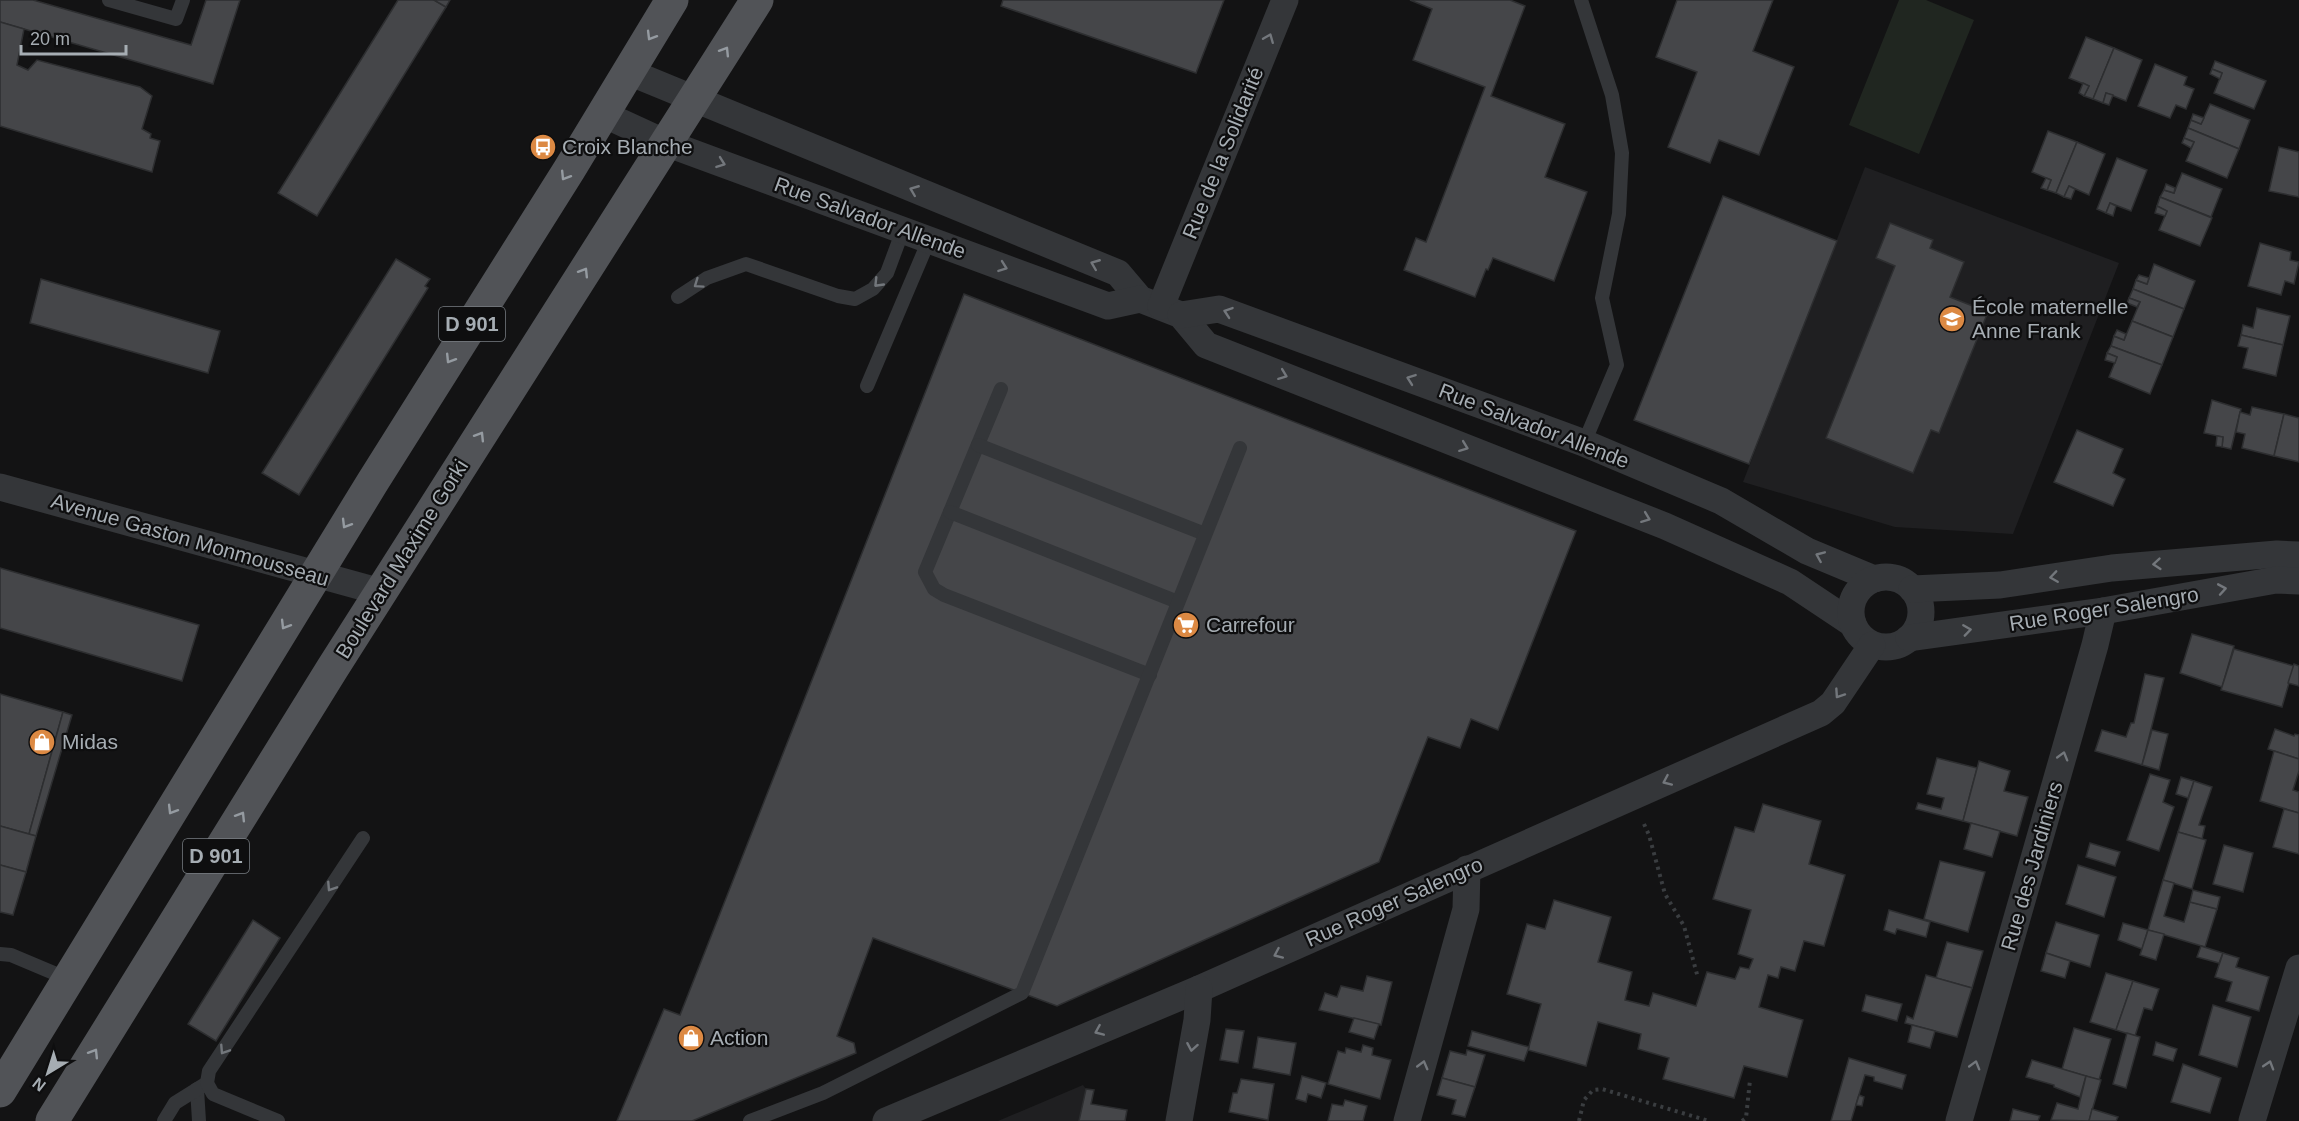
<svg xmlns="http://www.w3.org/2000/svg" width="2299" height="1121" font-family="Arial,sans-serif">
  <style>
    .built { fill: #1f1f21 }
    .green { fill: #202620 }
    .building { fill: #454649; stroke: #2d2e30; stroke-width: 1.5 }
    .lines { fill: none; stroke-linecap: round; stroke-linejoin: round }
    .path { stroke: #3a3d40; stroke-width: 4; stroke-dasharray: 3 4.5; stroke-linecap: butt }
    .service { stroke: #343639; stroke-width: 14 }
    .minor { stroke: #343639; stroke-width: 27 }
    .primary { stroke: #515357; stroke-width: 33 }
    .oneway { stroke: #959ba1 }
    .oneway2 { stroke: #73777c }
    .labels { text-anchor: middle; stroke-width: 4.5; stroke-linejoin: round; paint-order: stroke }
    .shield { fill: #0e0e0f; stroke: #787d82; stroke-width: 1.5 }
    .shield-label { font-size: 20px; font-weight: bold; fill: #a6adb3 }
    .poi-label { font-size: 21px; fill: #a6adb3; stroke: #0e0e0f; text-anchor: start }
    .street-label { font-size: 21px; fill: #a6adb3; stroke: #0e0e0f }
  </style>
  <rect width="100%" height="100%" fill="#131314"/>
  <g class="built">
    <polygon points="1865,167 2119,263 2013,534 1895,527 1743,482"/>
    <polygon points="1083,1085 1086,1089 1079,1121 998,1121"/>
  </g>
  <polygon class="green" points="1899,0 1926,0 1974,20 1919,154 1849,125"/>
  <g class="building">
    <polygon points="0,0 33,0 191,45 206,0 240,0 213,84 0,22"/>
    <polygon points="398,0 434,0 446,7 317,216 278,193"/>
    <polygon points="434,0 450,0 446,7"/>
    <polygon points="1003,0 1224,0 1196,73 1001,6"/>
    <polygon points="1410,0 1510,0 1525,6 1491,96 1565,124 1545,177 1587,192 1554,281 1493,258 1488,270 1486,269 1475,297 1404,270 1416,238 1426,242 1485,87 1413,60 1432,9"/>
    <polygon points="1677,0 1773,0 1753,51 1794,67 1759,155 1719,140 1710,163 1668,147 1697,72 1656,57"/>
    <polygon points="0,22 24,29 17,65 28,70 37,60 140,87 152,96 142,129 151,134 150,138 160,141 152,172 0,126"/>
    <polygon points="2086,37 2114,48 2093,99 2084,96 2089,86 2069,78"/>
    <polygon points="2114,48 2142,60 2126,101 2106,93 2103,103 2093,99"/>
    <polygon points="2215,61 2266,81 2254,109 2214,93 2222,73 2212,69"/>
    <polygon points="2155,64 2187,77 2184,85 2194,89 2186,109 2176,105 2170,118 2138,106"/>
    <polygon points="2212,69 2222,73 2220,79 2210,74"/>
    <polygon points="2083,83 2089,86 2084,96 2079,93"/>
    <polygon points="2106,93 2113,95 2109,105 2103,103"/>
    <polygon points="2210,104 2250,120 2239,149 2188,128 2191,120 2201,124"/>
    <polygon points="2193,114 2204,118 2201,124 2191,120"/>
    <polygon points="2188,128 2239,149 2227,178 2186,161 2194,142 2184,138"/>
    <polygon points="2048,131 2077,142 2056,193 2047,190 2051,180 2032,172"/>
    <polygon points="2184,138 2194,142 2191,148 2182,143"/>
    <polygon points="2077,142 2105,154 2089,195 2069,186 2064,197 2056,193"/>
    <polygon points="2279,147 2299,152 2299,197 2269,191"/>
    <polygon points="2117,158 2147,170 2131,211 2110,203 2106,213 2097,209"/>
    <polygon points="2182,173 2222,189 2211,217 2160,197 2164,190 2174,193"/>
    <polygon points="2046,178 2051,180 2047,190 2041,188"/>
    <polygon points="2166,184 2175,188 2174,193 2164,190"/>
    <polygon points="2069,186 2075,189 2071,199 2064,197"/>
    <polygon points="1723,196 1837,241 1749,464 1634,420"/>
    <polygon points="2160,197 2212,218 2200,246 2159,230 2167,211 2157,206"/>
    <polygon points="2110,203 2116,206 2113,216 2106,213"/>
    <polygon points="2157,206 2167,211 2165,216 2155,213"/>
    <polygon points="1890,223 1933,240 1930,248 1964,262 1950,297 1988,312 1939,433 1931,430 1913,473 1826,438 1895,266 1876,258"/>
    <polygon points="2260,243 2291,252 2290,260 2299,262 2294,284 2285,281 2281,295 2248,286"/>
    <polygon points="396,259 430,279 425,286 428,288 299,495 262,473"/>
    <polygon points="2154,264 2195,281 2184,309 2133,289 2136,280 2147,284"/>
    <polygon points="2139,275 2149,278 2147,284 2136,280"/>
    <polygon points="41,279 220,331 208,373 30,323"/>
    <polygon points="2133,289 2184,309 2173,337 2132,321 2140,302 2129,298"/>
    <polygon points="964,294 1576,531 1498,730 1471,719 1460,748 1428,737 1379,862 1249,920 1057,1006 873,938 837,1036 854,1043 856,1053 692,1121 617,1121 664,1009 680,1015"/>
    <polygon points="2129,298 2140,302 2137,307 2127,303"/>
    <polygon points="2257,308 2290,316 2283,345 2241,335 2243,325 2253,328"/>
    <polygon points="2132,321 2173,337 2162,365 2111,346 2114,336 2124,340"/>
    <polygon points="2117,330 2126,334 2124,340 2114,336"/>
    <polygon points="2241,335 2283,345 2276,376 2243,368 2248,348 2238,346"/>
    <polygon points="2111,346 2162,365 2150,394 2109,377 2117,357 2107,353"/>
    <polygon points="2107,353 2117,357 2115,363 2105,360"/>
    <polygon points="2212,400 2241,409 2231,449 2222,447 2223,437 2204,433"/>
    <polygon points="2252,407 2284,414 2274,456 2242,448 2245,434 2236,432 2240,412 2250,415"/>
    <polygon points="2284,414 2299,418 2299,462 2274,456"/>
    <polygon points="2077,430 2123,449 2113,473 2125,479 2113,506 2054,482"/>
    <polygon points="2217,436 2223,437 2222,447 2216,446"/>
    <polygon points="0,568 199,625 182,681 0,628"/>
    <polygon points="2192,634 2234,646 2222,687 2180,673"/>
    <polygon points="2234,649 2294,666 2282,707 2221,690"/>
    <polygon points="2294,664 2299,666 2299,686 2288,683"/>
    <polygon points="2145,674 2164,678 2142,765 2095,751 2102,730 2126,737 2131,723 2134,723"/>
    <polygon points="0,694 63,712 29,834 0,826"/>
    <polygon points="63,712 72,715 36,836 29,834"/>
    <polygon points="2275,729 2294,736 2295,734 2299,735 2299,759 2268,749"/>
    <polygon points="2152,730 2168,734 2159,770 2142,765"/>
    <polygon points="2274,751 2299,759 2299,771 2293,790 2299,792 2299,813 2260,801"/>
    <polygon points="1937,758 1977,768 1963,821 1916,809 1918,803 1941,809 1944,798 1927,794"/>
    <polygon points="1979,761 2010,771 2004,791 2028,797 2017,836 1963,821"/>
    <polygon points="2150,774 2170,780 2163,802 2174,807 2159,851 2127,840"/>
    <polygon points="2181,777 2194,781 2188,798 2176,794"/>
    <polygon points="2194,781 2212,787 2199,825 2205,826 2202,839 2178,832"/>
    <polygon points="1763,804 1821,821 1809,864 1845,875 1824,946 1804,941 1795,971 1781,967 1778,978 1768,975 1759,1007 1803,1020 1787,1077 1744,1066 1734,1098 1663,1079 1669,1058 1638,1049 1641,1034 1598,1022 1586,1066 1528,1050 1541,1004 1507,994 1527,924 1545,929 1554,900 1611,917 1598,962 1632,972 1625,1000 1649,1006 1653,993 1696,1006 1707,972 1735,979 1740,967 1749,969 1753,959 1738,954 1751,910 1713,899 1735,827 1754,832"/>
    <polygon points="2284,809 2299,813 2299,854 2273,847"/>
    <polygon points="1971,823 2000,831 1992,857 1964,849"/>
    <polygon points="0,826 36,836 26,872 0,865"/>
    <polygon points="2178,832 2206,840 2192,889 2163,880"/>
    <polygon points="2090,843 2120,852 2115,866 2086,857"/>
    <polygon points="2224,845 2253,853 2243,892 2213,884"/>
    <polygon points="1940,861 1985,872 1968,932 1924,919"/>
    <polygon points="0,865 26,872 13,915 0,912"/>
    <polygon points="2078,865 2116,877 2104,917 2066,904"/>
    <polygon points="2163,880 2174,883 2164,916 2184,922 2190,902 2217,909 2205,947 2148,930"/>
    <polygon points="2193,890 2220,897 2217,909 2190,902"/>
    <polygon points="1889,910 1930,922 1926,937 1897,929 1895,934 1884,930"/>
    <polygon points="253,920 280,938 216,1041 188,1024"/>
    <polygon points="2056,922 2099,935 2090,967 2046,953"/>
    <polygon points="2123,923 2148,930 2142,949 2118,940"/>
    <polygon points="2148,930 2164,934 2156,960 2140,955"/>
    <polygon points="1947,942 1983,951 1972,988 1936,978"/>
    <polygon points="2201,946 2223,953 2219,963 2197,957"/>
    <polygon points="2046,953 2070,961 2065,978 2041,971"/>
    <polygon points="2223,953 2239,958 2236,967 2269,977 2259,1011 2226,1001 2232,982 2215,977"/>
    <polygon points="2106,973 2133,981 2116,1030 2090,1022"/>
    <polygon points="1926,975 1972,988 1957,1037 1905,1023 1907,1016 1913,1019"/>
    <polygon points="1367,976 1392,982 1381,1025 1319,1010 1325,993 1337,997 1341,986 1363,991"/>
    <polygon points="2133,981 2159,989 2152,1010 2144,1008 2135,1036 2116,1030"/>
    <polygon points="1866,995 1902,1004 1897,1021 1862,1011"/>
    <polygon points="2213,1005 2251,1017 2237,1067 2199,1055"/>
    <polygon points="1354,1018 1379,1024 1374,1039 1349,1032"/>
    <polygon points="1912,1025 1935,1031 1930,1048 1908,1042"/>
    <polygon points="2074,1028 2111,1039 2099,1080 2062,1069"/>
    <polygon points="1226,1029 1244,1031 1238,1063 1220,1060"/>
    <polygon points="1472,1031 1529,1047 1524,1061 1468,1046"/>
    <polygon points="2127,1033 2140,1037 2126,1088 2113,1084"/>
    <polygon points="1258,1037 1296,1043 1290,1075 1253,1068"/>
    <polygon points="2156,1042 2177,1049 2173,1061 2153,1055"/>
    <polygon points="1363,1045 1373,1048 1372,1055 1391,1060 1380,1099 1328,1084 1338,1051 1345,1053 1346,1048 1361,1052"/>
    <polygon points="1467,1050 1485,1055 1475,1087 1442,1078 1450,1051 1466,1055"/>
    <polygon points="1849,1058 1906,1075 1902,1089 1874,1081 1874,1077 1865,1075 1851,1121 1831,1121"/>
    <polygon points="2032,1060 2086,1076 2080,1097 2054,1087 2054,1085 2026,1077"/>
    <polygon points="2183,1064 2221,1078 2210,1113 2171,1102"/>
    <polygon points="1302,1076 1326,1083 1321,1098 1308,1094 1306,1102 1296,1099"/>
    <polygon points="2086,1076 2101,1080 2089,1121 2051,1120 2057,1103 2078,1109"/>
    <polygon points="1442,1078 1475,1087 1465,1117 1452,1114 1456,1100 1437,1095"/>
    <polygon points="1241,1079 1274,1084 1268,1120 1229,1112 1233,1093 1237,1093"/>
    <polygon points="1086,1089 1094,1090 1091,1104 1127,1110 1125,1121 1079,1121"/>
    <polygon points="1859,1095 1864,1097 1862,1106 1856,1105"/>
    <polygon points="1345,1100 1367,1106 1363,1121 1328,1121 1332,1104 1343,1106"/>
    <polygon points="2013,1109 2040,1116 2038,1121 2010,1121"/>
    <polygon points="2092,1109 2118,1117 2116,1121 2089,1121"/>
  </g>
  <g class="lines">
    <g class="path">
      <polyline points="1644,824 1649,835 1665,894 1684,926 1698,978"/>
      <polyline points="1579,1121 1584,1100 1593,1090 1602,1089 1709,1121"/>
      <polyline points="1742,1121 1746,1118 1750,1080"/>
    </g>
    <g class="service">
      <polyline points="109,0 176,19 183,0"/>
      <polyline points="1581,0 1612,95 1622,153 1619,214 1602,298 1617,365 1584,443"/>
      <polyline points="678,297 707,278 746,264 838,296 855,299 873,289 887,273 903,230"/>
      <polyline points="867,386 929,240"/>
      <polyline points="1001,389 925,572 934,589 944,595 1150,675"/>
      <polyline points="978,445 1205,534"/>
      <polyline points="950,512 1178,602"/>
      <polyline points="0,954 11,955 68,979"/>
      <polyline points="197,1089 199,1121"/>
      <polyline points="164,1121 175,1103 207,1083"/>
      <polyline points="278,1121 213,1094 207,1083 209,1071 363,838"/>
      <polyline points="750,1121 823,1093 1022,993 1240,448"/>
    </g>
    <g class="minor">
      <polyline points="629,72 1118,273 1140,299 1181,315 1206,345 1665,526 1790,582 1853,624"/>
      <polyline points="603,114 666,143 1108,306 1140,299"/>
      <polyline points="1161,306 1285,0"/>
      <polyline points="1181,315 1219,309 1584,443 1721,501 1807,551 1874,579"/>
      <polyline points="0,487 381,592"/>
      <circle cx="1886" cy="612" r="35"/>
      <polyline points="1912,589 2000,585 2112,568 2277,554 2299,555"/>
      <polyline points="1909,638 2103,611 2276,580 2299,581"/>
      <polyline points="886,1121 1199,989 1821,713 1833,703 1872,645"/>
      <polyline points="1179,1121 1197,1020 1199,989"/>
      <polyline points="1407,1121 1466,909 1467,869"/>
      <polyline points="1959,1121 2095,645 2103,611"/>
      <polyline points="2252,1121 2299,968"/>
    </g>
    <g class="primary">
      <polyline points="0,1091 372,483 569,170 672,0"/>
      <polyline points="52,1121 332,669 757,0"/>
    </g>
  </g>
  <defs><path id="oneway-chevron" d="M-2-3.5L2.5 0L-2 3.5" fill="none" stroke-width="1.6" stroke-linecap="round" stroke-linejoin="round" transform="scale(1.5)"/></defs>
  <g class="oneway">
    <use href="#oneway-chevron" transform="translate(651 36) rotate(121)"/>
    <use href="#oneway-chevron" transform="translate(725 51) rotate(-58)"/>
    <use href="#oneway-chevron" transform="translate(565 176) rotate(122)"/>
    <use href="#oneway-chevron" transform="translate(584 272) rotate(-58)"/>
    <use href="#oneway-chevron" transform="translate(450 359) rotate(122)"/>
    <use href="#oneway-chevron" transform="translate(480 436) rotate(-58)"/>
    <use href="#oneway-chevron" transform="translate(346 524) rotate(121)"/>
    <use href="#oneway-chevron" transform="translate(285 625) rotate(121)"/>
    <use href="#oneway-chevron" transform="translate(172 810) rotate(121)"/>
    <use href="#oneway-chevron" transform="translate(241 816) rotate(-58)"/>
    <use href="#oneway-chevron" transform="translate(94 1053) rotate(-58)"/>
  </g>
  <g class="oneway2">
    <use href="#oneway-chevron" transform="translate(1269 38) rotate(-68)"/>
    <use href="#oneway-chevron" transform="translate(721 163) rotate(20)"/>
    <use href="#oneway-chevron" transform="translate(914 190) rotate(-158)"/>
    <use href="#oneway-chevron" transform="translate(1095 264) rotate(-158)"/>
    <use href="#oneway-chevron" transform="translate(1003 267) rotate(20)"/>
    <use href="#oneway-chevron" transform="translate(878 283) rotate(134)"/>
    <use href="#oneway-chevron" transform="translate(698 284) rotate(145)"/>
    <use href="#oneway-chevron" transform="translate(1228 312) rotate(-161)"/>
    <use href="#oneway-chevron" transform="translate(1283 375) rotate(21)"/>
    <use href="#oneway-chevron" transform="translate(1411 379) rotate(-160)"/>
    <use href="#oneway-chevron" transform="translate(1464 447) rotate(21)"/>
    <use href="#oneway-chevron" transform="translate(1646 518) rotate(21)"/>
    <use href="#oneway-chevron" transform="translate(1820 556) rotate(-157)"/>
    <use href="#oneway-chevron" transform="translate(2157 564) rotate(175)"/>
    <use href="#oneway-chevron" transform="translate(2054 577) rotate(172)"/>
    <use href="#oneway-chevron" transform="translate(2222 589) rotate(-10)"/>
    <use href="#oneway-chevron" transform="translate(1967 630) rotate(-8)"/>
    <use href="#oneway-chevron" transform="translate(1839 694) rotate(124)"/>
    <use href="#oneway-chevron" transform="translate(2063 756) rotate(-74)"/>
    <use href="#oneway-chevron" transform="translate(1667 781) rotate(156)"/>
    <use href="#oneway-chevron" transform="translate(331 887) rotate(123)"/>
    <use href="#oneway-chevron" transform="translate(1278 954) rotate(156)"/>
    <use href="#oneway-chevron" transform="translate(1099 1031) rotate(157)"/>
    <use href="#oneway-chevron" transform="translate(1192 1047) rotate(100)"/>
    <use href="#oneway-chevron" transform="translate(224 1050) rotate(123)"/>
    <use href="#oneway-chevron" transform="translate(1423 1065) rotate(-75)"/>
    <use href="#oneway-chevron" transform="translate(1975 1065) rotate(-74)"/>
    <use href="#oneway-chevron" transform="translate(2269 1065) rotate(-73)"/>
  </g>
  <defs>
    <symbol id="bus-disc" viewBox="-11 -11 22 22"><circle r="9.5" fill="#dc8943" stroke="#0e0e0f"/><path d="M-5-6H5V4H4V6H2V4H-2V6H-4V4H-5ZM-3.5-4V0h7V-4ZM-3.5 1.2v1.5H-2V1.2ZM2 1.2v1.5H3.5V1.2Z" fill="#fff"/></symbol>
    <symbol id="school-disc" viewBox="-11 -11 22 22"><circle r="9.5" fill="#dc8943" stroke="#0e0e0f"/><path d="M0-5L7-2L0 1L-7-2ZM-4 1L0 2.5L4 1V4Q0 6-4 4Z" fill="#fff"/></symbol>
    <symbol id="supermarket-disc" viewBox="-11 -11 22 22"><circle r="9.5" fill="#dc8943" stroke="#0e0e0f"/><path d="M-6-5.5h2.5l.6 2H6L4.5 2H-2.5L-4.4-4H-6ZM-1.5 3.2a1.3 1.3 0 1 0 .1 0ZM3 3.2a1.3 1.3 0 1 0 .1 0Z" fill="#fff"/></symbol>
    <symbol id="shop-disc" viewBox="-11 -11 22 22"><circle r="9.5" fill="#dc8943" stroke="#0e0e0f"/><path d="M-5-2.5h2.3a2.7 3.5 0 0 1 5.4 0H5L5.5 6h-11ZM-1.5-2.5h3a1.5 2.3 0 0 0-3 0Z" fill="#fff"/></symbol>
  </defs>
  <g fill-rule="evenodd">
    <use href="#bus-disc" x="528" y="132" width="30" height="30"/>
    <use href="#school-disc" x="1937" y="304" width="30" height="30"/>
    <use href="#supermarket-disc" x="1171" y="610" width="30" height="30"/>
    <use href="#shop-disc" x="27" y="727" width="30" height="30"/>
    <use href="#shop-disc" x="676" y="1023" width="30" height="30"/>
  </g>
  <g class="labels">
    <g class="shield">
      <rect x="439" y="307" width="66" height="34" rx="4.5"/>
      <rect x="183" y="839" width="66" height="34" rx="4.5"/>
    </g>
    <g class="shield-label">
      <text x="472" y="331">D 901</text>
      <text x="216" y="863">D 901</text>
    </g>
    <g class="poi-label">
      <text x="562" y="154">Croix Blanche</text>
      <text x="1972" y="314">École maternelle<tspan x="1972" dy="24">Anne Frank</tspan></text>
      <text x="1206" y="632">Carrefour</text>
      <text x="62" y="749">Midas</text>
      <text x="710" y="1045">Action</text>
    </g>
    <g class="street-label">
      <text transform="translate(1223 153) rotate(-68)" y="7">Rue de la Solidarité</text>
      <text transform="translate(870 218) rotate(20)" y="7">Rue Salvador Allende</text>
      <text transform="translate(1534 426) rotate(21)" y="7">Rue Salvador Allende</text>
      <text transform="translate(190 540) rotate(16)" y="7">Avenue Gaston Monmousseau</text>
      <text transform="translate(402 559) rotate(-58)" y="7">Boulevard Maxime Gorki</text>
      <text transform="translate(2104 609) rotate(-9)" y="7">Rue Roger Salengro</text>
      <text transform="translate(2032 866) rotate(-74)" y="7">Rue des Jardiniers</text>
      <text transform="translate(1394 902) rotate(-24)" y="7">Rue Roger Salengro</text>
    </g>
  </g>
  <g transform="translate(48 1073) rotate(218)" stroke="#0e0e0f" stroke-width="4.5" paint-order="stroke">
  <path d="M0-4.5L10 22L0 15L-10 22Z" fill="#a6adb3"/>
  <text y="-9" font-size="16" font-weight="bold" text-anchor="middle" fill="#a6adb3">N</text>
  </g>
  <path d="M21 45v9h105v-9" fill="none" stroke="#a6adb3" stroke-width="3"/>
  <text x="30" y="45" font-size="18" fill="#a6adb3" stroke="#0e0e0f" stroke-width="4.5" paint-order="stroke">20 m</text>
</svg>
